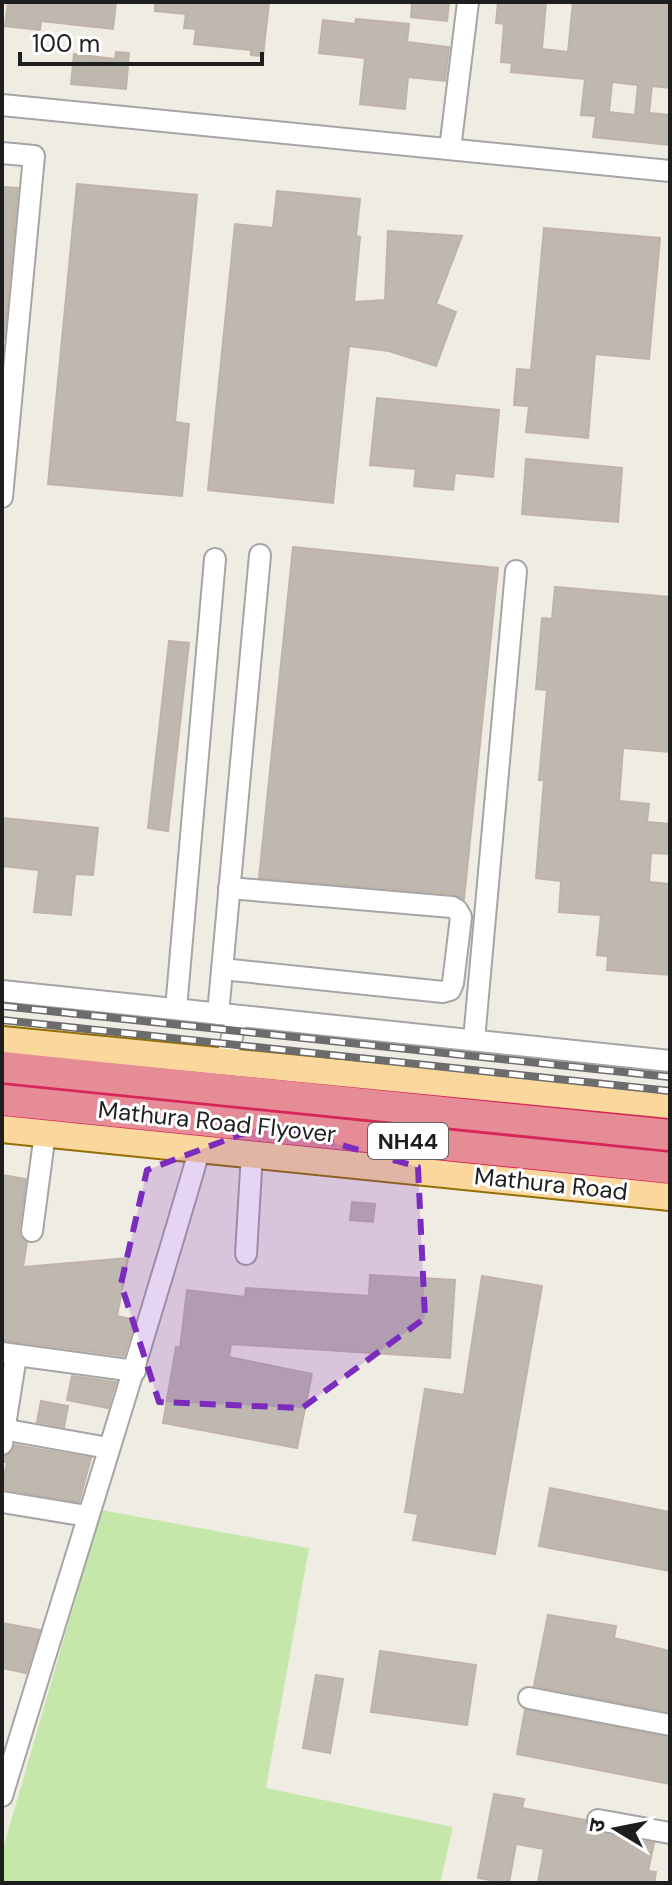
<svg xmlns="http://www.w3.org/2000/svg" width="672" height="1885" font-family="'DM Sans','Noto Sans Devanagari',sans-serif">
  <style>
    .grass { fill: #c5e8aa }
    .building { fill: #bfb8b0; stroke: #c0b3a6; stroke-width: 2; fill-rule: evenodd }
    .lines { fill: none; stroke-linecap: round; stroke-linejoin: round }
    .minor-casing { stroke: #a5a5a5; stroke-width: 24 }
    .major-casing { stroke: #956e02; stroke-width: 30 }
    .highway-casing { stroke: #d72658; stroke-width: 34 }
    .minor { stroke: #fff; stroke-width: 20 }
    .major { stroke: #fad89d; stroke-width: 26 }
    .highway { stroke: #e58c97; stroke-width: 30 }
    .rail-casing { stroke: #6c6c6c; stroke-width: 8 }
    .rail { stroke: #fff; stroke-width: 5; stroke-dasharray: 15; stroke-linecap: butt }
    .marked { fill: #7b2cbf; fill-opacity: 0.2; stroke: #7b2cbf; stroke-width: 6; stroke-dasharray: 16 10; stroke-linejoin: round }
    .labels { text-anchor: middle; stroke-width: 6; stroke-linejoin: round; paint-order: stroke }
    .shield { fill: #fff; stroke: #626262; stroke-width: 2 }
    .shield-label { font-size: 22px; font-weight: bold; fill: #1e1e1e }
    .street-label { font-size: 24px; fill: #1e1e1e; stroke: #fff }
  </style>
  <rect width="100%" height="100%" fill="#efece4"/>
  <polygon class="grass" points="101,1510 309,1548 266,1788 453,1827 440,1883 2,1883 2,1852"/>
  <g class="building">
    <polygon points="8,2 116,2 113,29 41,21 40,30 5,26"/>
    <polygon points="155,2 269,2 263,56 251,55 251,50 194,44 196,29 184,28 186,14 155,11"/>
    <polygon points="412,2 449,2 447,21 411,17"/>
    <path d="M498,2H546L542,49L568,52L573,2H670V88L652,86L649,113L670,115V145L593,137L596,116L581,115L585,79L511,72L512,63L501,62L504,24L496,23ZM612,82L638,85L635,115L609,112Z"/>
    <polygon points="356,19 409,24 407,42 449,47 445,81 408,77 405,109 360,104 365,58 319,53 323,20 355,24"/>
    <polygon points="116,52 129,53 126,89 71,84 74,54 115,59"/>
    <polygon points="77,184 197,195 175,422 189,424 182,496 48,484"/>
    <polygon points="2,187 18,188 4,339 2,339"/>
    <polygon points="277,191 360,199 356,236 360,237 354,302 385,300 388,231 462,236 436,304 456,312 436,366 389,351 349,346 333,503 208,490 235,224 273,228"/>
    <polygon points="544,228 660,238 649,359 595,354 588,438 526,432 529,406 514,405 517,369 531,370"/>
    <polygon points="377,398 499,410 493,477 455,473 453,490 414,486 416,469 370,465"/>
    <polygon points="526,459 622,468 618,522 522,514"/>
    <polygon points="293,547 498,568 464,899 453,894 259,878"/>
    <polygon points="555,587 670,597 670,752 623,748 619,801 649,804 647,822 670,824 670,854 651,853 649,882 670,884 670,975 607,970 608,956 597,955 601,915 559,912 561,881 536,878 544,780 539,780 547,690 536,689 542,618 552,619"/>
    <polygon points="169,641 189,643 168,831 148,828"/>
    <polygon points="3,818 98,828 93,875 75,874 71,915 34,912 39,870 2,866"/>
    <polygon points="2,1175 26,1179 19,1229 20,1237 27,1242 23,1267 128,1258 117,1316 135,1320 124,1356 2,1340"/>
    <polygon points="352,1202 375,1204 373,1222 350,1220"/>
    <polygon points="370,1275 455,1280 450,1358 231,1344 229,1357 312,1374 297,1448 163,1423 176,1347 180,1348 187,1290 245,1297 246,1288 369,1296"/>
    <polygon points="482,1276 542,1286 495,1554 413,1540 418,1514 405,1512 425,1389 464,1395"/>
    <polygon points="72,1376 116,1382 108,1408 67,1400"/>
    <polygon points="41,1401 68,1406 64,1427 37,1422"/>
    <polygon points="15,1445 91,1458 79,1502 2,1489 7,1462 2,1462 2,1457 12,1453"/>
    <polygon points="550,1488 670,1512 670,1571 539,1546"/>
    <polygon points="548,1615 616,1626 614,1638 670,1651 669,1712 534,1686"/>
    <polygon points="2,1623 40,1630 26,1673 2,1668"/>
    <polygon points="380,1651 476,1665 467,1725 371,1712"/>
    <polygon points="316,1675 343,1679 330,1753 303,1748"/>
    <polygon points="525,1710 670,1738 670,1784 517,1754"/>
    <polygon points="494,1794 524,1799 522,1808 585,1820 589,1829 596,1833 654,1843 648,1871 656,1872 654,1883 538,1883 544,1849 516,1844 509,1883 478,1878"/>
  </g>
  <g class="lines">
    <defs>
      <g id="minor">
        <polyline points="2,105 670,171"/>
        <polyline points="450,149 468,2"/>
        <polyline points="2,153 34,156 2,497"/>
        <polyline points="222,969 443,992 450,990 453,983 461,917 457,910 452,907 229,888"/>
        <polyline points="2,991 670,1061"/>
        <polyline points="176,1009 215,559"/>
        <polyline points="218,1014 260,555"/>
        <polyline points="474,1040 516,571"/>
        <polyline points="226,1062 237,1016"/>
        <polyline points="32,1231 45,1133"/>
        <polyline points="246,1254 252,1153"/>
        <polyline points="2,1353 135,1371"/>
        <polyline points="2,1429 108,1448"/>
        <polyline points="2,1444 16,1356"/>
        <polyline points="2,1502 87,1516"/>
        <polyline points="529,1698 670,1725"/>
        <path d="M2,1796C68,1580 137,1365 200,1148"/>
        <polyline points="598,1820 670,1833"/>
      </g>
      <g id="major">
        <polyline points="2,1040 670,1105"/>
        <polyline points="2,1129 670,1197"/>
      </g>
      <g id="highway">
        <polyline points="2,1067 670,1135"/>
        <polyline points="2,1100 670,1168"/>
      </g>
    </defs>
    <use href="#minor" class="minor-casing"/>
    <use href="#major" class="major-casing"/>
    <use href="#highway" class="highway-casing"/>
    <use href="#minor" class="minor"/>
    <use href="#major" class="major"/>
    <use href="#highway" class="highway"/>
    <defs>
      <g id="rail">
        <polyline points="2,1006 670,1077"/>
        <polyline points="2,1020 670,1091"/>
      </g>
    </defs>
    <use href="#rail" class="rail-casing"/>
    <use href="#rail" class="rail"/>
  </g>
  <path class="marked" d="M268,1124L418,1167L425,1318L302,1408L159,1402L121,1284L147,1170Z"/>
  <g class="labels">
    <rect class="shield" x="368" y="1123" width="80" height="36" rx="6"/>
    <g class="shield-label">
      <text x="408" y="1149">NH44</text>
    </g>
    <g class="street-label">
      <text transform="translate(217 1122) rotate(6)" y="8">Mathura Road Flyover</text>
      <text transform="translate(551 1184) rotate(6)" y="8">Mathura Road</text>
    </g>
  </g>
  <rect width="672" height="1885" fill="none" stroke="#1e1e1e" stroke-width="8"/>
  <g transform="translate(616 1829) rotate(280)" stroke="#ffffff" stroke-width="6" paint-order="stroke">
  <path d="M0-6L14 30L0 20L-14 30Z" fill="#1e1e1e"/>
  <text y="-12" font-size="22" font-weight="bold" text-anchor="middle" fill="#1e1e1e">उ</text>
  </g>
  <path d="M20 52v12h242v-12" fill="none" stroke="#1e1e1e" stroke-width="4"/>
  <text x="32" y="52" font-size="24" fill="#1e1e1e" stroke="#ffffff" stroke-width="6" paint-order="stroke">100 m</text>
</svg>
